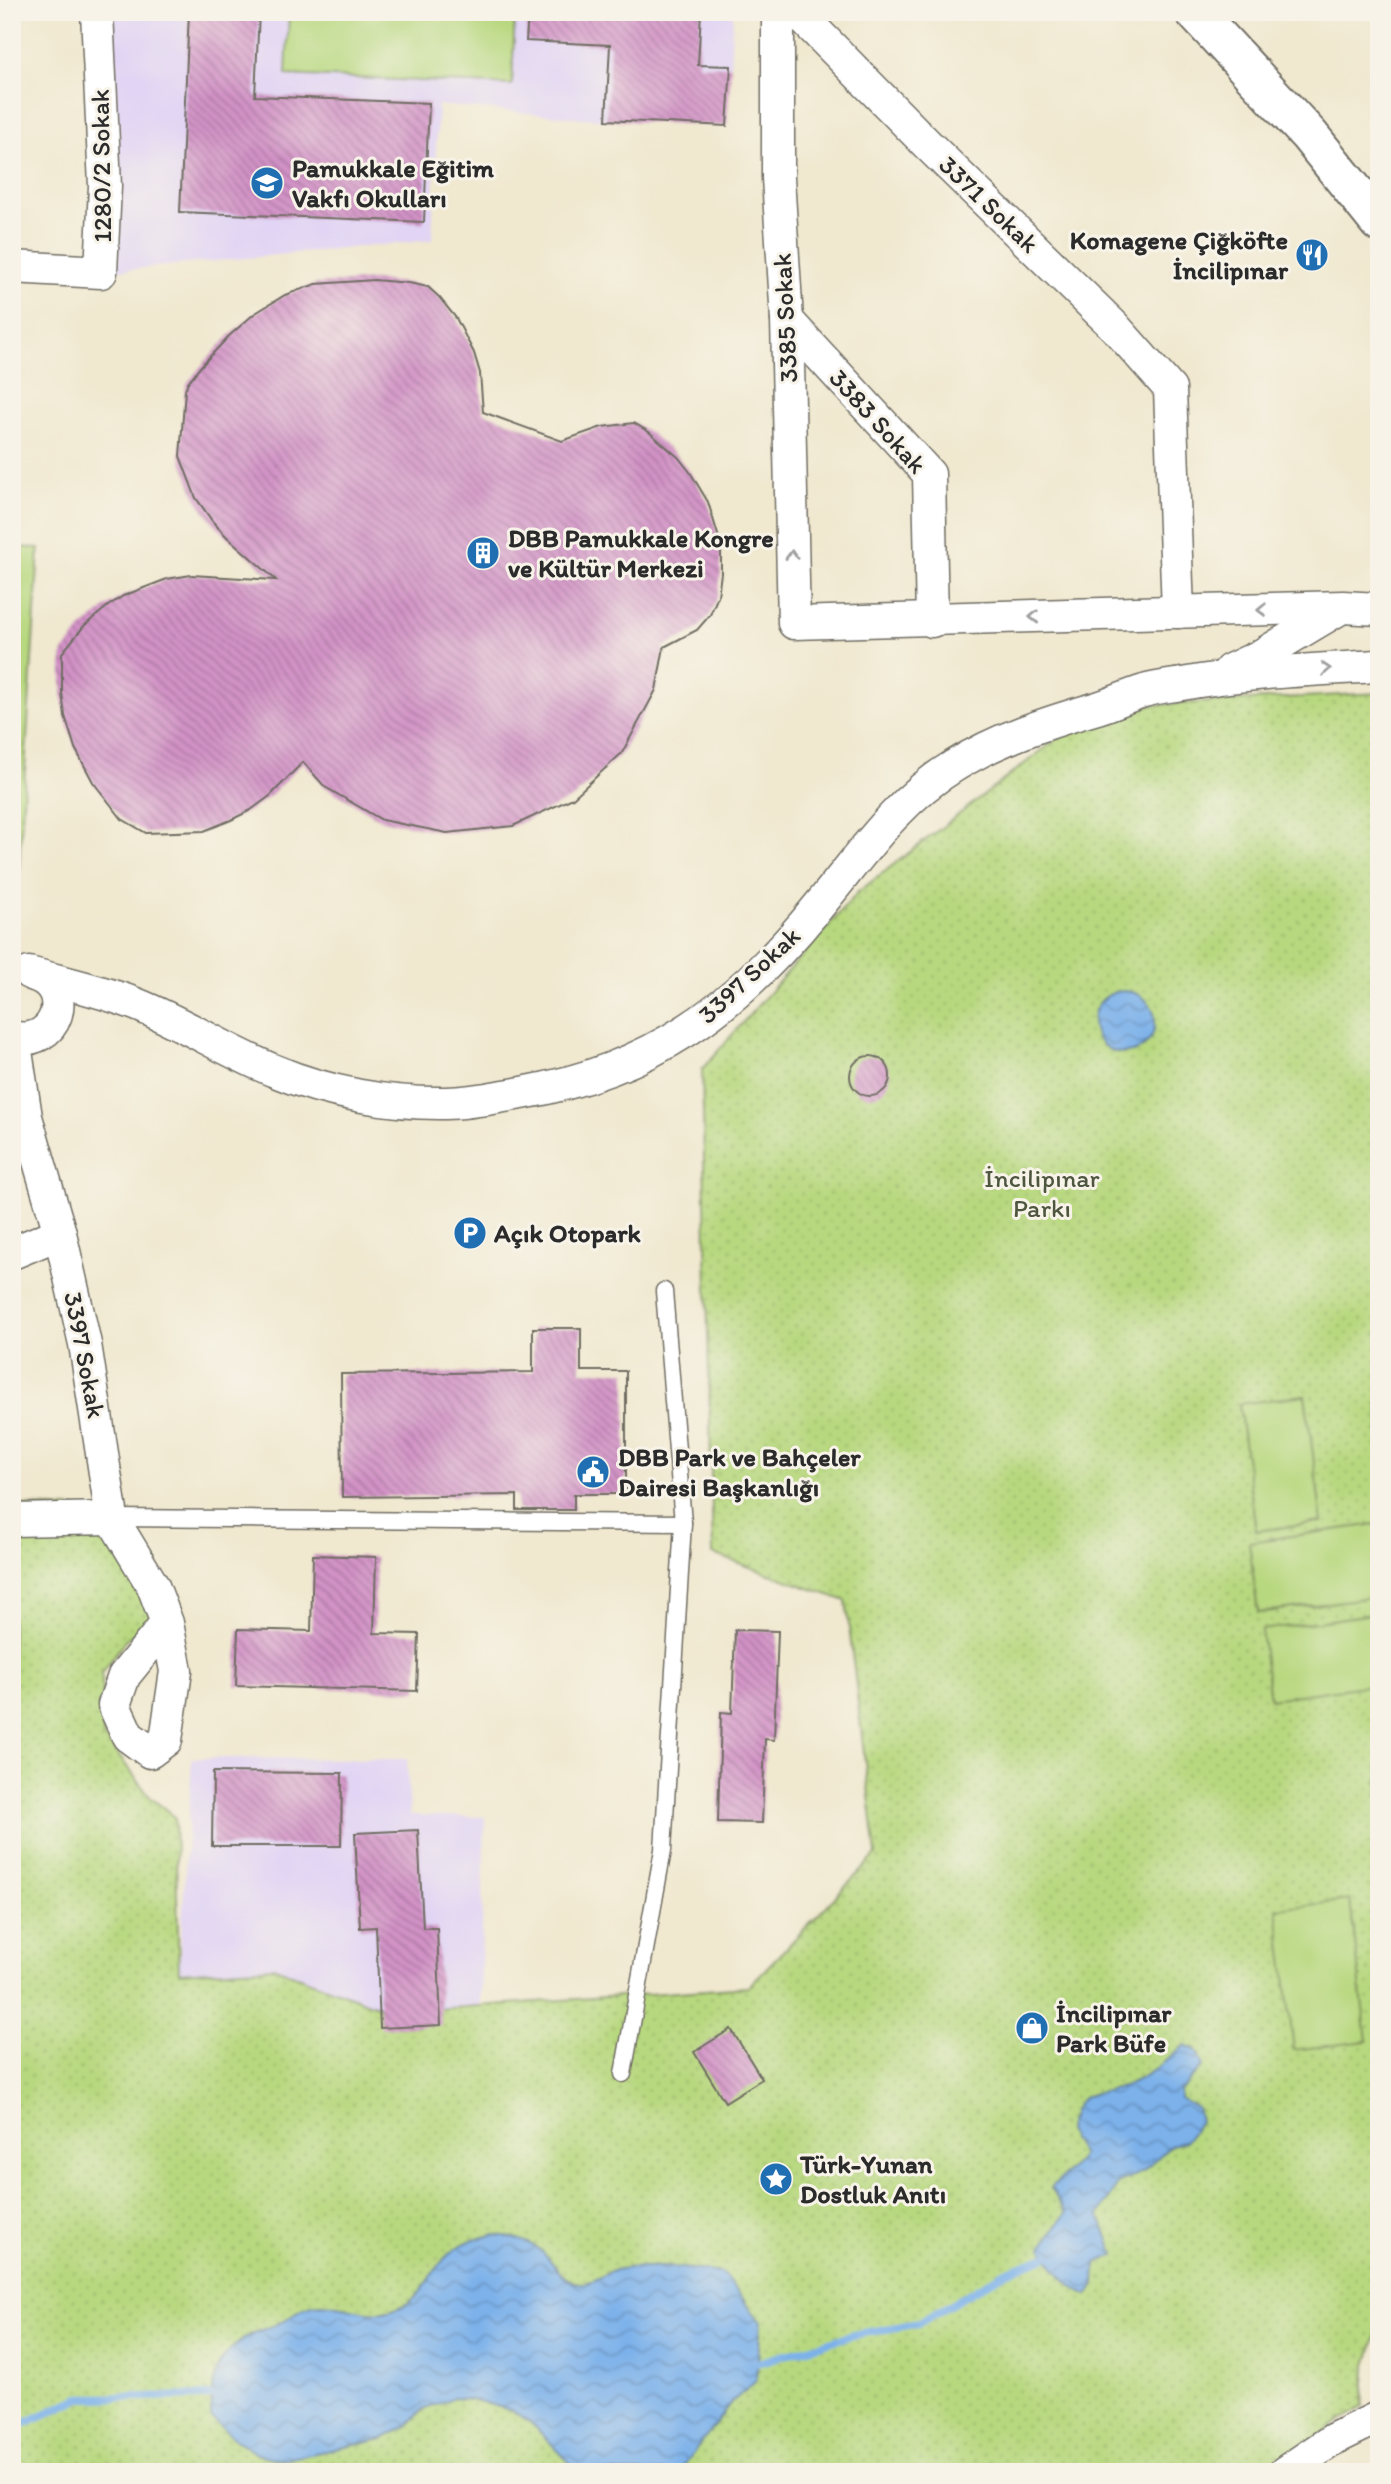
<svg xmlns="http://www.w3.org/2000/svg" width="1391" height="2484" font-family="Itim,sans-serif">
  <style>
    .built { fill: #e1d4f4 }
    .green { fill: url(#green-dots); stroke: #728255; stroke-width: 2 }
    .pitch { fill: #b8d87f; stroke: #728255; stroke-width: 2 }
    .water { fill: url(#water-waves); stroke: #546e8a; stroke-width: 2 }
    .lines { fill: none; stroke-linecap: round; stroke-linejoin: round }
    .stream { stroke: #7cb1ea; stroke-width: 8 }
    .building { fill: url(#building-back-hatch) }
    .lane-casing { stroke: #706d64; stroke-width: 19 }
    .street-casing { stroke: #706d64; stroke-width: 35 }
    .secondary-casing { stroke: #706d64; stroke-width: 42 }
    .lane { stroke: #fff; stroke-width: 16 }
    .street { stroke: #fff; stroke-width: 32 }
    .secondary { stroke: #fff; stroke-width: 38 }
    .oneway { stroke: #a0a0a0 }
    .labels { text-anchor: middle; stroke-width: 6; stroke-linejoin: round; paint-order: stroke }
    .street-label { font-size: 26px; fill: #2b2b2b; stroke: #f7f3e8 }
    .poi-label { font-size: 26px; font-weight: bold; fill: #2b2b2b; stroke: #f7f3e8; text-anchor: start }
    .park-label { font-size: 26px; fill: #4e5640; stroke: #f7f3e8 }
  </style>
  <defs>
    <pattern id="green-dots" width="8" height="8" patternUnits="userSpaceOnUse" patternTransform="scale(1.75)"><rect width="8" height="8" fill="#b8d87f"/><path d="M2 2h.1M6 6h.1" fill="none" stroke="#9eba6e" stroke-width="1.8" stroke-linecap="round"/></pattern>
    <pattern id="water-waves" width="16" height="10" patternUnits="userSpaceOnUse" patternTransform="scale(1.75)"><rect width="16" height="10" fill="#7cb1ea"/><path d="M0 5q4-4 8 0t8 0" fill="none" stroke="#6690be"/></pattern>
    <pattern id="building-back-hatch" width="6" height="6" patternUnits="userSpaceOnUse" patternTransform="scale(1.75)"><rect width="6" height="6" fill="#d292c6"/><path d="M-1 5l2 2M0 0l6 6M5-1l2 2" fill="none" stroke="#ab77a1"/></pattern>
  </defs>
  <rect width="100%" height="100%" fill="#f7f3e8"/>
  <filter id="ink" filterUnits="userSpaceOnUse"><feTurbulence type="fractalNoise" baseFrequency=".0143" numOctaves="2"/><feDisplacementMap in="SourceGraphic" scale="14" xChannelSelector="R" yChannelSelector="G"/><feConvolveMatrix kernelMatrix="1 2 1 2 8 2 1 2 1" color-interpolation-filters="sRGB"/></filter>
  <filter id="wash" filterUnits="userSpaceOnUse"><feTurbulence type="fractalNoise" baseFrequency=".00686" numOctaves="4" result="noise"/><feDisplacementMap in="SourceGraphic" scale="28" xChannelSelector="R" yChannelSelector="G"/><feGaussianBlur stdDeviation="1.57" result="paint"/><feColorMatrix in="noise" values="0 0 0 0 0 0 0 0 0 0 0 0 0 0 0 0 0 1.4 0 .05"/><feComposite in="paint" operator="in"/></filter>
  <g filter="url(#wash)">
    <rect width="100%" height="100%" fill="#f0e8cf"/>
    <g class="built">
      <polygon points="96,12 733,12 727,126 606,120 438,105 432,240 101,272"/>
      <polygon points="192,1758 407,1759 410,1815 485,1817 480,2006 393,2012 179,1973"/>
    </g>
    <polygon class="green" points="1379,693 1379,2325 1366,2369 1363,2407 1261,2472 12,2472 12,1505 129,1512 152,1618 124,1642 102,1673 103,1735 150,1797 175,1817 179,1973 273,1967 393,2012 748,1987 876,1855 846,1601 713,1554 702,1069 858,892 1097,708"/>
    <g class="pitch">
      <polygon points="289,12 515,12 512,85 286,75"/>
      <polygon points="12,547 39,548 13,961 12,961"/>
      <polygon points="1305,1395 1322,1522 1256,1531 1239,1404"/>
      <polygon points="1376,1524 1379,1542 1379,1596 1258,1613 1249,1542"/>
      <polygon points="1379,1613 1379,1684 1270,1699 1261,1630"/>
      <polygon points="1350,1900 1367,2041 1294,2050 1277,1909"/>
    </g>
    <g class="water">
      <circle cx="1124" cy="1022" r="31"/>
      <path d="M1185,2045L1196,2050L1203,2066L1180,2091V2098L1197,2108L1200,2121L1185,2142L1171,2145L1143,2172L1119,2182L1099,2215L1115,2255L1096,2263L1095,2284L1088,2295C1067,2286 1052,2267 1042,2247L1066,2213L1051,2188C1061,2176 1074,2169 1082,2155L1067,2131C1069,2121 1073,2108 1080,2101C1091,2091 1109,2092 1122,2087C1145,2078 1166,2062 1185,2045Z"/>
      <path d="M494,2235C512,2236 529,2240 543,2253C554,2262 560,2278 574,2282C591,2287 604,2272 619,2269C654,2264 688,2268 722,2273L761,2322L756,2381L732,2402L679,2472H579L529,2421L510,2410L478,2401L453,2398L422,2410L406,2427L383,2439L282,2460L256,2454L232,2437L211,2417C211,2375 218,2349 259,2331C265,2328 272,2327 279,2323C294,2316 303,2304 321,2304C354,2305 371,2322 405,2305C425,2294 431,2272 446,2257C459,2243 476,2238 494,2235Z"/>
    </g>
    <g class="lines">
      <g class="stream">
        <polyline points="757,2363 853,2335 919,2323 1006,2272 1045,2257"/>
        <polyline points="12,2429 80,2398 211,2396"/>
      </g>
    </g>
    <g id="blocks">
      <g class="building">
        <polygon points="189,12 259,12 255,96 429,103 424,222 180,212"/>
        <polygon points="528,12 701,12 698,65 731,66 727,126 606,120 610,45 526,41"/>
        <polygon points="374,280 409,283 428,287 439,297 456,318 474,353 480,373 483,412 562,441 602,427 634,423 649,432 678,457 690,472 708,502 721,545 721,573 718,596 710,615 697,630 664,647 656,690 622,753 573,798 513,826 447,833 382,820 325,787 303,762 270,796 251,810 231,820 204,831 146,833 122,819 111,805 93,782 75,748 65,716 62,693 62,653 84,626 108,606 123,596 167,579 191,575 276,580 227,537 213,522 196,498 180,456 185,390 188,382 202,365 229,336 254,314 285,295 316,284"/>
        <circle cx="870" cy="1076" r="20"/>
        <polygon points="533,1328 581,1328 581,1371 626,1371 626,1494 574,1494 574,1510 517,1510 517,1495 342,1497 341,1374 533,1372"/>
        <polygon points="313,1555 376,1557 374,1633 419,1634 417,1691 236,1686 238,1629 311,1631"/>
        <polygon points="735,1630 778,1631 774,1740 765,1739 762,1823 718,1822 721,1712 732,1713"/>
        <polygon points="213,1772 342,1773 341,1846 212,1846"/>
        <polygon points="418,1830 423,1928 437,1928 441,2025 380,2028 376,1927 360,1928 355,1833"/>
        <polygon points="731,2029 762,2079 725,2102 694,2052"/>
      </g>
    </g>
  </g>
  <g filter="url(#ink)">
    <use href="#blocks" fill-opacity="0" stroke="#706d64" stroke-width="2"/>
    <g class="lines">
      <defs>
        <g id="lane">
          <polyline points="112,1518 683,1523 664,1291"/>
          <polyline points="623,2074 663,1850 683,1523"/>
        </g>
        <g id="street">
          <polyline points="778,12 778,178 787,320 794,623 1343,607 1379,609"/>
          <polyline points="797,12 927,144 1115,327 1170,389 1178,612"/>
          <polyline points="12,267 101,272 105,186 97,12"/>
          <polyline points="787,320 929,474 932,621"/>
          <polyline points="1230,670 1260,656 1337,610"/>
          <path d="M29,973C65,983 104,991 138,1005C185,1024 228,1052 275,1071C327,1093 390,1104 446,1103C471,1103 497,1097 522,1093C652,1070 735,1009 817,908C859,858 897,800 954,766C997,739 1046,723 1094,709C1112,704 1127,696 1144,691C1156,687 1170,686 1182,684C1247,672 1313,670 1379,666"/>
          <path d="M12,1037C57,1049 76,988 34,975"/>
          <polyline points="14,1038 26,1117 60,1233 85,1344 112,1518 153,1586 167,1623 176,1671 166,1740 150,1752 128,1736 114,1705 124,1676 167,1623"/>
          <polyline points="12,1253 60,1233"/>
          <polyline points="12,1520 112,1518"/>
          <polyline points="1285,2472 1334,2439 1379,2417"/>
        </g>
        <polyline id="secondary" points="1195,12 1309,135 1379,222"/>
      </defs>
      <use href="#lane" class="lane-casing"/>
      <use href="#street" class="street-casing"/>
      <use href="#secondary" class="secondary-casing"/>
      <use href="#lane" class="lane"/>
      <use href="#street" class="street"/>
      <use href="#secondary" class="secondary"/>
    </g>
    <defs><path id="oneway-chevron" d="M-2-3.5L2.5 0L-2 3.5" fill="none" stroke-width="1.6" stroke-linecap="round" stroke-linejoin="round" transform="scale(1.75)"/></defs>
    <g class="oneway">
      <use href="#oneway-chevron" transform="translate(792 555) rotate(-91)"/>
      <use href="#oneway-chevron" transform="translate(1262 610) rotate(178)"/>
      <use href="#oneway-chevron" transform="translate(1034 617) rotate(178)"/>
      <use href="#oneway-chevron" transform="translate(1326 669) rotate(-3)"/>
    </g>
  </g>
  <defs>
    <symbol id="school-disc" viewBox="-11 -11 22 22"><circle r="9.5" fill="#1f6fb2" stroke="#f7f3e8"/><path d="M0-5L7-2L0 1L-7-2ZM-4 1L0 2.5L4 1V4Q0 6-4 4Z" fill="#fff"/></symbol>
    <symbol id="restaurant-disc" viewBox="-11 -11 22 22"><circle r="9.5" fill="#1f6fb2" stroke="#f7f3e8"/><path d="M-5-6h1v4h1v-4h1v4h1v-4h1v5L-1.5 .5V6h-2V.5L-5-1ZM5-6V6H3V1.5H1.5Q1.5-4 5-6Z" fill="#fff"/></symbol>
    <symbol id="building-disc" viewBox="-11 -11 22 22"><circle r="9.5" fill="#1f6fb2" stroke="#f7f3e8"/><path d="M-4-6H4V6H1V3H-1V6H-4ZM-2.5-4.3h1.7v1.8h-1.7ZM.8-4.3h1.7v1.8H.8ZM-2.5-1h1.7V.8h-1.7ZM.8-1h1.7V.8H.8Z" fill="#fff"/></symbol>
    <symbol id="parking-disc" viewBox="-11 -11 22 22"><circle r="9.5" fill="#1f6fb2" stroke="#f7f3e8"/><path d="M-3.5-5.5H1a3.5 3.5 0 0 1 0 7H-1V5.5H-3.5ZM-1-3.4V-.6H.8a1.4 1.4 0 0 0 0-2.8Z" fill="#fff"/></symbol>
    <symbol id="civic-disc" viewBox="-11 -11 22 22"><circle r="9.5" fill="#1f6fb2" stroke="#f7f3e8"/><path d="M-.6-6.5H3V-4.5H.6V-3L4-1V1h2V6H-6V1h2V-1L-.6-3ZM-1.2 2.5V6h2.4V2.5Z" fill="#fff"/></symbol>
    <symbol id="shop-disc" viewBox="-11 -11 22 22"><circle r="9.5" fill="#1f6fb2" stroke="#f7f3e8"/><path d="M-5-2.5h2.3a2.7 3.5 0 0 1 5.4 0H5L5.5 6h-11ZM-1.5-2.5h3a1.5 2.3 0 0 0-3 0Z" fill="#fff"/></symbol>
    <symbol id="sight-disc" viewBox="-11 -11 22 22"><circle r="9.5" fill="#1f6fb2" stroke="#f7f3e8"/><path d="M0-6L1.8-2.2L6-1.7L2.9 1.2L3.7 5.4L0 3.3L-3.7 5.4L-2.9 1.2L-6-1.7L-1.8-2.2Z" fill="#fff"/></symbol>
  </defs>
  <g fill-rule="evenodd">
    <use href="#school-disc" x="248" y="164" width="38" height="38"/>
    <use href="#restaurant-disc" x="1293" y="236" width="38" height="38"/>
    <use href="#building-disc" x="464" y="534" width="38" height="38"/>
    <use href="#parking-disc" x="451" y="1214" width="38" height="38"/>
    <use href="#civic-disc" x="574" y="1453" width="38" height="38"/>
    <use href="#shop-disc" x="1013" y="2009" width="38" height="38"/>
    <use href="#sight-disc" x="757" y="2160" width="38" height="38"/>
  </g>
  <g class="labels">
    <g class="street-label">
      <text transform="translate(101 166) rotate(-91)" y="9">1280/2 Sokak</text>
      <text transform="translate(989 204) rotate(44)" y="9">3371 Sokak</text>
      <text transform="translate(785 318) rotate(-93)" y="9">3385 Sokak</text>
      <text transform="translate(878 421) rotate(48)" y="9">3383 Sokak</text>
      <text transform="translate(749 975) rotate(-43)" y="9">3397 Sokak</text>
      <text transform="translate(85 1355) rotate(79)" y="9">3397 Sokak</text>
    </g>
    <g class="poi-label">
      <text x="292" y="177">Pamukkale Eğitim<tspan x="292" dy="30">Vakfı Okulları</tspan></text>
      <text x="1288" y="249" text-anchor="end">Komagene Çiğköfte<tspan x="1288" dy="30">İncilipınar</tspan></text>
      <text x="508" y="547">DBB Pamukkale Kongre<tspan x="508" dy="30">ve Kültür Merkezi</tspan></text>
      <text x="494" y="1242">Açık Otopark</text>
      <text x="618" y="1466">DBB Park ve Bahçeler<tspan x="618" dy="30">Dairesi Başkanlığı</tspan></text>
      <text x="1056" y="2022">İncilipınar<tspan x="1056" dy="30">Park Büfe</tspan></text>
      <text x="800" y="2173">Türk-Yunan<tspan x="800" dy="30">Dostluk Anıtı</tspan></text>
    </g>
    <g class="park-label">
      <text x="1042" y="1187">İncilipınar<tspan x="1042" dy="30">Parkı</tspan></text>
    </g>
  </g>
  <rect width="1391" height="2484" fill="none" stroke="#f7f3e8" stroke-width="42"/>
</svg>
